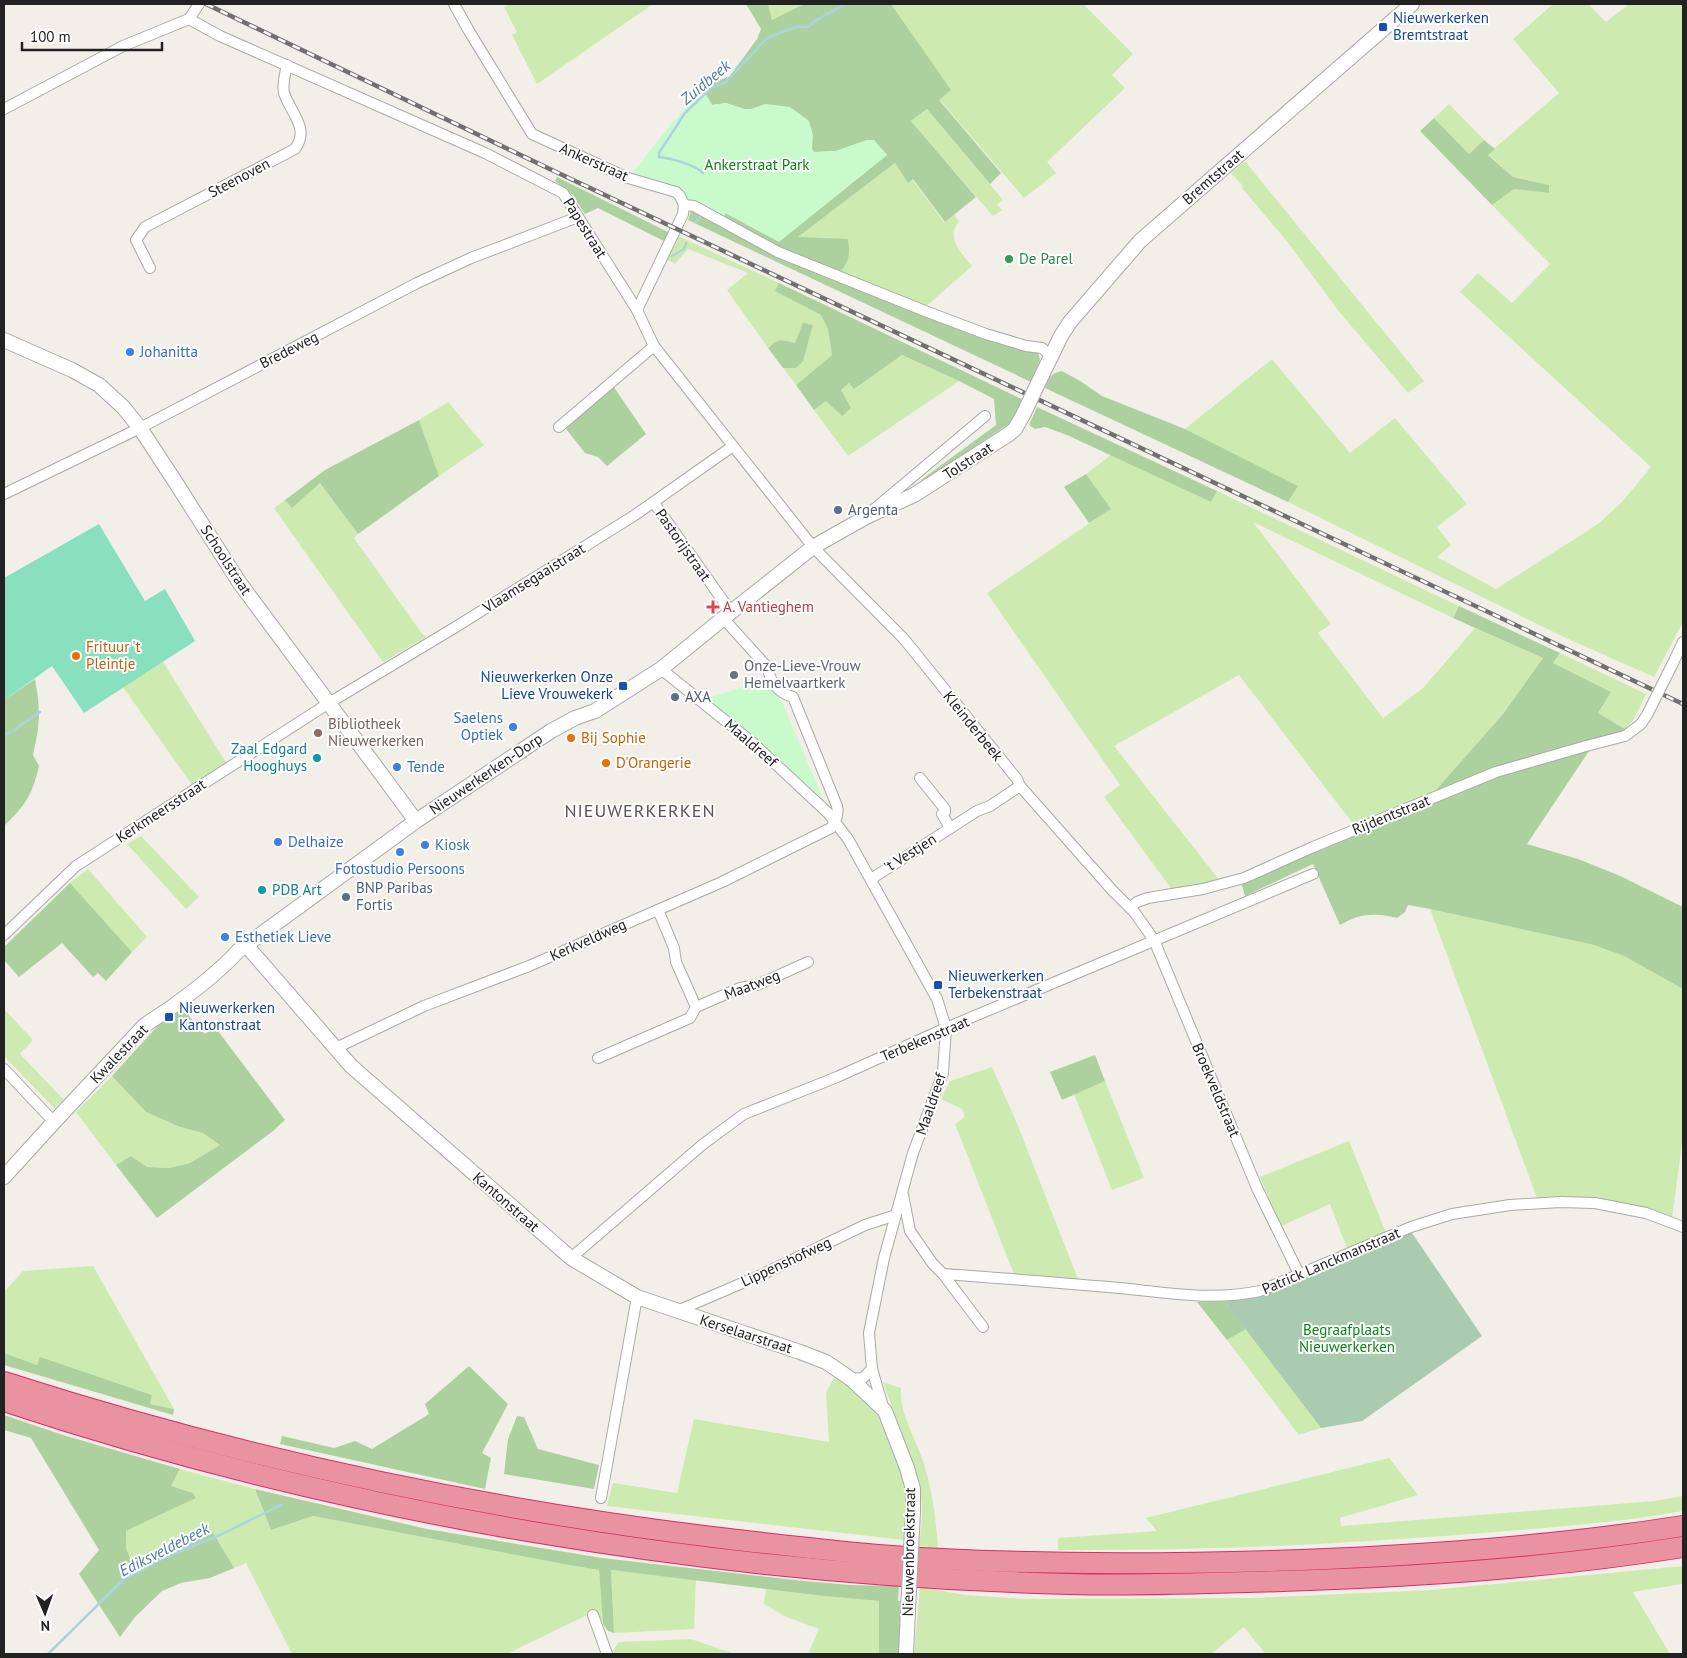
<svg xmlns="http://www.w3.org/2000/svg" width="1687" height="1658" font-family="'PT Sans',sans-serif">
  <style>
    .grass { fill: #cdebb0 }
    .forest { fill: #add19e }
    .cemetery { fill: #aacbaf }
    .park { fill: #c8facc }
    .pitch { fill: #88e0be }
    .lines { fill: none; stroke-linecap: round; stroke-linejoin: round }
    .stream { stroke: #aad3df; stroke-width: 2.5 }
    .minor-casing { stroke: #a9a9a9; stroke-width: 12 }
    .tertiary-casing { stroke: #a9a9a9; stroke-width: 16 }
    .motorway-casing { stroke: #dc2a67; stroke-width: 22 }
    .minor { stroke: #fff; stroke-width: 10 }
    .tertiary { stroke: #fff; stroke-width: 14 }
    .motorway { stroke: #e892a2; stroke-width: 20 }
    .rail-casing { stroke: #707070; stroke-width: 4.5 }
    .rail { stroke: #fff; stroke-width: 2.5; stroke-dasharray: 8; stroke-linecap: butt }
    .minor-bridge-casing { stroke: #a9a9a9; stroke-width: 12; stroke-linecap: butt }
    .tertiary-bridge-casing { stroke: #a9a9a9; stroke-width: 16; stroke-linecap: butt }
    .minor-bridge { stroke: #fff; stroke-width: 10 }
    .tertiary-bridge { stroke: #fff; stroke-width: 14 }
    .transit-dot { fill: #1a4fb4; stroke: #fff; stroke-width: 2 }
    .leisure-dot { fill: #2e9e5b; stroke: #fff; stroke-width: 2 }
    .shop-dot { fill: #3f7fe0; stroke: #fff; stroke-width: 2 }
    .service-dot { fill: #5c6f8a; stroke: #fff; stroke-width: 2 }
    .health-dot { fill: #e0444e; stroke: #fff; stroke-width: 2 }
    .food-dot { fill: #e8710a; stroke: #fff; stroke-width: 2 }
    .worship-dot { fill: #6b7280; stroke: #fff; stroke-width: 2 }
    .education-dot { fill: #8d6e63; stroke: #fff; stroke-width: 2 }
    .culture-dot { fill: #0f9aa8; stroke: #fff; stroke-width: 2 }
    .labels { text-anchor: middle; stroke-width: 4; stroke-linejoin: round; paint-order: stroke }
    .transit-label { font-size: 15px; fill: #164399; stroke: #fff; text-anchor: start }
    .street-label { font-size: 15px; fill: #222; stroke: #fff }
    .park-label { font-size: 15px; fill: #0c8416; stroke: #fff }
    .leisure-label { font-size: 15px; fill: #27864d; stroke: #fff; text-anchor: start }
    .shop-label { font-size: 15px; fill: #366cbe; stroke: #fff; text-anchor: start }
    .service-label { font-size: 15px; fill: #4e5e75; stroke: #fff; text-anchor: start }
    .health-label { font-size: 15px; fill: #be3a42; stroke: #fff; text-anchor: start }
    .food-label { font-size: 15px; fill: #c56008; stroke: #fff; text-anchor: start }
    .worship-label { font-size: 15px; fill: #5b616d; stroke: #fff; text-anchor: start }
    .education-label { font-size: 15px; fill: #785e54; stroke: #fff; text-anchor: start }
    .culture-label { font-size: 15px; fill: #0d838f; stroke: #fff; text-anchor: end }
    .water-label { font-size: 16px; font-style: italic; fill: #4a7aab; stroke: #fff }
    .quarter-label { font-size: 18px; letter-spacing: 1px; fill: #555; stroke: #fff }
  </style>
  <rect width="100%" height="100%" fill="#f2efe9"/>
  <g class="grass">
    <polygon points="510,4 653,4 537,84 512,35 517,32 504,7"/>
    <polygon points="768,4 804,4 772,20"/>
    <polygon points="891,4 1083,4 1133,54 1112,75 1125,88 1047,162 1056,173 1024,198 939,99 950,90"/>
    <polygon points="1553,4 1588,4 1606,22 1629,4 1683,4 1683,622 1654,677 1566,638 1288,502 1297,487 1185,429 1272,359 1350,453 1395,418 1467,504 1437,527 1451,545 1437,557 1496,589 1598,524 1622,502 1651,467 1460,292 1478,273 1512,303 1550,264 1492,205 1514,189 1549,193 1549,185 1513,177 1488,154 1559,93 1513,39"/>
    <polygon points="1449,104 1484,140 1469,154 1434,118"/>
    <polygon points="927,109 1003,200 997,204 1002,210 993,216 911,121"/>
    <polygon points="1245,161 1424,381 1408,393 1337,309 1289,244 1242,188 1243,186 1231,173"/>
    <path d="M895,163L908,182L912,179L944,222L954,214L959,222C945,237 962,254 972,266L923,309L839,273L798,237Z"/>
    <path d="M678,236L779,283L776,291L822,315L828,329L832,355L796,385L783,368H796L808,343L813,325L795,343C783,339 777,339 768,348L727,290L748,273L688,249L675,264L666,259Z"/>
    <polygon points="902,355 959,381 848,456 814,410 826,400 841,415 840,390 849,383 854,388"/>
    <polygon points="448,402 484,445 439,476 419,420"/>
    <polygon points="1111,455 1211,502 1217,491 1459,606 1453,618 1253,522 1331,624 1318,633 1383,718 1423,688 1475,628 1543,658 1503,714 1434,792 1354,825 1239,675 1114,746 1220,881 1173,891 1104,797 1120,785 987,593 1110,509 1086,474"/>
    <polygon points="320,483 358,534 354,538 420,631 426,637 383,662 274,508 285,500 292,508"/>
    <polygon points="1560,653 1646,694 1634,719 1625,729 1598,713 1611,692 1553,663"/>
    <polygon points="163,662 227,764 192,785 123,687"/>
    <polygon points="141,836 199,897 186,909 127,844"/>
    <polygon points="88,869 147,937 132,952 70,883"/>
    <polygon points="1430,909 1594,945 1624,956 1683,989 1683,1136 1672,1219 1578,1198 1537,1198"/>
    <polygon points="4,1009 33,1040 20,1054 64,1100 54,1108 4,1056"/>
    <polygon points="992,1067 1016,1121 1078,1279 1014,1274 955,1124 965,1117 962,1109 941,1099 950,1081"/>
    <polygon points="112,1076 146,1112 180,1127 203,1133 221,1145 190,1163 169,1168 147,1167 131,1156 116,1165 76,1112"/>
    <polygon points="1105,1081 1144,1178 1112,1190 1074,1094"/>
    <polygon points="1349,1141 1386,1233 1348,1251 1330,1204 1281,1226 1260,1177"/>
    <polygon points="93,1266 174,1409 150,1404 152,1395 41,1358 37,1365 4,1353 4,1292 23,1271"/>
    <polygon points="1246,1329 1321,1428 1299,1435 1227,1340"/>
    <polygon points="836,1375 877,1414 898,1461 905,1484 907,1504 904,1540 607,1506 613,1483 677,1493 694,1419 829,1442 826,1392"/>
    <path d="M883,1382L901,1388C899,1413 915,1437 923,1461C932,1489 936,1518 938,1548L919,1546C921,1528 924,1510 920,1492C912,1454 896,1418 883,1382Z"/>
    <path d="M1389,1458L1418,1495L1340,1518L1341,1526L1655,1501L1683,1496V1511C1609,1524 1533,1529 1458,1535C1325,1545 1192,1551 1058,1550V1538L1157,1531L1146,1518Z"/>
    <polygon points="180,1469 255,1489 271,1530 313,1516 563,1564 599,1570 603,1624 595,1611 507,1654 292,1654 246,1563 234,1568 211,1529 135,1567 126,1548 126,1531 196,1498 193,1493 171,1486"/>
    <polygon points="1683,1566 1683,1586 1682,1584 1633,1592 1670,1654 1262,1654 1264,1652 1244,1627 1211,1654 914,1654 920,1587 965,1595 1025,1599 1251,1598 1431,1590"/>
    <polygon points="611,1570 696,1580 694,1629 614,1633"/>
    <polygon points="766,1588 824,1596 879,1601 879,1654 808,1654 819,1629 784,1616 764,1604"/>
    <polygon points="691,1639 735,1654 611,1654 619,1642"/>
  </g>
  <g class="forest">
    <path d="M746,4H768L772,20L804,4H891L951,90L939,100L1001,173L990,184L927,109L911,121L976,197L945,222L913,179L908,183L895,163L798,237L848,239C850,253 850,262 839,273L789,253L724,220L725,212L779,241L887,155L867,140L836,151L814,152L812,149V144L766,104L751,109H744L726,103L712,105L703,90L712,82L729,77L757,39L761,29Z"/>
    <polygon points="1434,118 1469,154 1484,140 1495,149 1488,155 1513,177 1549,185 1549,193 1514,189 1492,205 1420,131"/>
    <polygon points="557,177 668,232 664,241 598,208 585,214 571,193 555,181"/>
    <polygon points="692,208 920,312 1002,344 1038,352 1040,360 1031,382 688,220"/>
    <polygon points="779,283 1026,401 1015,418 1007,425 922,482 921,480 996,425 994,399 959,381 902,355 854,389 849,383 841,390 851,408 842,416 826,401 814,410 796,385 832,355 828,329 821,315 775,291"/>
    <path d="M803,323L813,325L803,361L796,368H783L768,348C778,338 782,339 795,343Z"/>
    <path d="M1062,371L1080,381L1102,396L1185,429L1298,486L1288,502L1045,388C1049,378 1051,373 1062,371Z"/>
    <polygon points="613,386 646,434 607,466 598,457 585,453 566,429"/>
    <polygon points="1037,407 1217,491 1211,502 1067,435 1045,427 1035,429 1029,425"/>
    <polygon points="419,420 439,476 358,534 320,483 292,508 285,500 325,470"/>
    <polygon points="1086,474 1111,509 1089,523 1064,487"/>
    <path d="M1459,606L1560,653L1553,663L1611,692L1598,713L1625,729L1620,733L1597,739L1527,844L1578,859L1618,875L1683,907V989L1624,956L1594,945L1430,909L1408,905L1405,912L1397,918C1374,913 1361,913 1340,925L1313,864L1245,896L1241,882L1496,767L1434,792L1503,714L1543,658L1453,618Z"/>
    <path d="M35,679C41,711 40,724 33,755L39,766C32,795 26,805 4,826V700Z"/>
    <polygon points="70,883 132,952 106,981 98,973 93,977 62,943 19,977 4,960 4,947"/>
    <polygon points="182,1008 205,1034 215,1027 285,1120 273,1131 157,1218 116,1165 131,1156 147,1167 169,1168 190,1163 220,1145 203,1133 180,1127 146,1112 112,1076 162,1021"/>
    <polygon points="1095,1055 1105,1081 1062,1100 1050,1072"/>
    <polygon points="1224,1301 1246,1329 1227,1340 1197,1302"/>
    <polygon points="4,1353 37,1365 40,1357 152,1395 150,1404 174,1409 173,1415 4,1365"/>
    <polygon points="469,1366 508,1404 482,1453 491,1458 485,1489 280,1444 282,1436 334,1448 355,1441 372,1449 429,1414 425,1404"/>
    <polygon points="4,1415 63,1435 180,1469 171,1486 193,1493 196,1498 126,1531 126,1548 134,1567 211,1529 234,1568 210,1578 181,1583 162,1591 135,1617 120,1637 79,1574 99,1550 31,1438 4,1430"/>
    <polygon points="517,1416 524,1417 538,1449 599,1465 594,1489 504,1474 508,1439"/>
    <polygon points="255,1489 427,1529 602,1558 804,1581 850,1585 899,1586 898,1601 902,1601 901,1654 879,1654 879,1601 824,1596 611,1570 614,1633 608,1631 603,1624 599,1570 563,1564 313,1516 271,1530"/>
  </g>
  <polygon class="cemetery" points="1410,1230 1482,1336 1362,1421 1321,1428 1224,1301 1243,1299 1261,1294"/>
  <g class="park">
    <path d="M703,90L712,105L726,103L744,109H751L766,104L790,107L809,121L813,135L812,149L814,152L836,151L867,140H874L887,155L779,242L725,213L724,220L689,203C681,181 651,180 631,175L672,123Z"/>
    <polygon points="764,679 783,704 823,799 705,698 728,692"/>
  </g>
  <polygon class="pitch" points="99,524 145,601 165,589 195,641 84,713 52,666 4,700 4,578"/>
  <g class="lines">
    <g class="stream">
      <path d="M703,173C695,165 671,158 659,157V153L685,113L712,87L725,83L767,38L796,27H808L815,21L845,4"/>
      <polyline points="696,222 702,214"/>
      <polyline points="672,256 684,249 686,243"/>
      <polyline points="14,730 40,712"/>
      <polyline points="4,735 11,732"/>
      <polyline points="48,1654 124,1579 164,1558 220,1535 281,1505"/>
    </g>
    <defs>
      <g id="minor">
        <polyline points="454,4 469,31 532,134 628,178 676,192 680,196 684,205 683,214 637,310"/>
        <polyline points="189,19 220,36 485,153 563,193 637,310 654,346 813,547 904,639 1017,779 1020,786 1112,890 1135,913 1154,940 1257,1188 1299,1274"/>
        <polyline points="4,109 123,46 189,19 199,4"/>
        <polyline points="684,205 694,206 778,252 925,311 986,334 1026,346 1042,348 1051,356"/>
        <path d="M150,268L136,240L145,227L295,149C310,128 291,114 284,93C282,85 285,74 287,65"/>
        <polyline points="559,427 654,346"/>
        <polyline points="4,494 140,428 417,283 471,258 578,217"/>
        <polyline points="654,503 731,612"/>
        <polyline points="873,510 985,416"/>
        <polyline points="1672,665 1683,642"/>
        <polyline points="661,669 753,743 828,813 848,839 937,999 946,1028 943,1073 913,1153 884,1258 869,1333 872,1369 884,1410"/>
        <polyline points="920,778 945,809 945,812 942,814 950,828"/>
        <polyline points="871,879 977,811 990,806 1020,786"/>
        <polyline points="1130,908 1137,902 1148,898 1203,889 1244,878 1313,847 1496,772 1586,746 1625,736 1641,724 1647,715"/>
        <polyline points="4,935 76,866 329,703 454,628 635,515 733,446"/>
        <polyline points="696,1007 740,988 757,985 808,962"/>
        <path d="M336,1048L424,1006L529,966L722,882L831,828C836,821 839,814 837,806L793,697C779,693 770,683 768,668L723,618"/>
        <polyline points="598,1058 690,1018 696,1007 676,962 674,948 658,910"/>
        <polyline points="4,1069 54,1122"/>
        <polyline points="903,1195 910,1231 933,1264 943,1274 983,1327"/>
        <polyline points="571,1258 702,1145 744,1114 837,1077 946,1028 1313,874"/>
        <path d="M943,1274C1002,1278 1061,1283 1120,1288C1169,1293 1212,1301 1260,1291L1411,1227L1452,1214L1510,1205L1560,1202L1595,1203L1646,1213L1683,1227"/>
        <polyline points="677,1311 761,1275 865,1225 896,1215"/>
        <polyline points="851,1379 863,1378 872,1369"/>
        <polyline points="601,1498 637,1297"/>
        <polyline points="593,1615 607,1654"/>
      </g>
      <g id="tertiary">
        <polyline points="4,340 72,370 99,385 123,407 140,428 176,483 239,582 416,821"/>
        <polyline points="1042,375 1061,336 1070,322 1140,241 1412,4"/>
        <polyline points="246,945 351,1066 571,1258 637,1297 800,1352 826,1362 851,1379 885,1411 907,1468 913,1489 913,1511"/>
        <path d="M4,1177L54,1122L144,1026C154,1018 166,1012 176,1004C198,988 220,971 238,951L416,821L551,731L575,718L595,711L661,669L731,612L813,547L866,517L914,495L1009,434L1015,429L1023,415"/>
        <polyline points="906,1654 908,1610"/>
      </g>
      <g id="motorway">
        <path d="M4,1382C240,1458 483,1510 729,1539C800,1547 871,1556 942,1559C1061,1565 1181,1564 1301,1560C1429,1555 1556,1546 1683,1526"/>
        <path d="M4,1401C344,1514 712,1575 1070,1584C1141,1586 1212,1583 1283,1581C1417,1577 1551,1568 1683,1547"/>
      </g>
    </defs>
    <use href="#minor" class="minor-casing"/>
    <use href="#tertiary" class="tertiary-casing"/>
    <use href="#motorway" class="motorway-casing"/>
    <use href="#minor" class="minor"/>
    <use href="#tertiary" class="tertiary"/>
    <use href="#motorway" class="motorway"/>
    <defs>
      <polyline id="rail" points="206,4 554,171 1683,704"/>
    </defs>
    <use href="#rail" class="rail-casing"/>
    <use href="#rail" class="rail"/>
    <defs>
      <polyline id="minor-bridge" points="1647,715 1672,665"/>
      <g id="tertiary-bridge">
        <polyline points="1023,415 1042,375"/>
        <polyline points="908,1610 913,1511"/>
      </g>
    </defs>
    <use href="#minor-bridge" class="minor-bridge-casing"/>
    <use href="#tertiary-bridge" class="tertiary-bridge-casing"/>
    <use href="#minor-bridge" class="minor-bridge"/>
    <use href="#tertiary-bridge" class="tertiary-bridge"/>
  </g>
  <g class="transit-dot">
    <rect x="1378" y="22" width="10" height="10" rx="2.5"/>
    <rect x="618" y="681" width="10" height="10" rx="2.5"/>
    <rect x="933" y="980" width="10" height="10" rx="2.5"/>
    <rect x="164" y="1012" width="10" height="10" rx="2.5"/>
  </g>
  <circle class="leisure-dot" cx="1009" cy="259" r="5"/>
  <g class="shop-dot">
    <circle cx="130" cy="352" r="5"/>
    <circle cx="513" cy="727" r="5"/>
    <circle cx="397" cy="767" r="5"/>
    <circle cx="278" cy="842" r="5"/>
    <circle cx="425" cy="845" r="5"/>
    <circle cx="400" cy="852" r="5"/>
    <circle cx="225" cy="937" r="5"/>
  </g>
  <g class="service-dot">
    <circle cx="838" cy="510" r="5"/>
    <circle cx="675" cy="697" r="5"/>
    <circle cx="346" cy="897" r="5"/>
  </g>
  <path class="health-dot" d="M710.5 599.5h5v5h5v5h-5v5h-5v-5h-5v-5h5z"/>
  <g class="food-dot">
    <circle cx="76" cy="656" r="5"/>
    <circle cx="571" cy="738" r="5"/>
    <circle cx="606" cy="763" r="5"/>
  </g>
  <circle class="worship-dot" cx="734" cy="675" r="5"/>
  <circle class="education-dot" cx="318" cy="733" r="5"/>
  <g class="culture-dot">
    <circle cx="317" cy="758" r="5"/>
    <circle cx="262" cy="890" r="5"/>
  </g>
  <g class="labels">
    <g class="transit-label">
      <text x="1393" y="23">Nieuwerkerken<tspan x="1393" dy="17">Bremtstraat</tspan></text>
      <text x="613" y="682" text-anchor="end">Nieuwerkerken Onze<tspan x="613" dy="17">Lieve Vrouwekerk</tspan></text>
      <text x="948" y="981">Nieuwerkerken<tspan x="948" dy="17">Terbekenstraat</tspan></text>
      <text x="179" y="1013">Nieuwerkerken<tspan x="179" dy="17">Kantonstraat</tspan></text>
    </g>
    <g class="street-label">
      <text transform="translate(594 162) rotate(24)" y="5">Ankerstraat</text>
      <text transform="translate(1213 177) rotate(-41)" y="5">Bremtstraat</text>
      <text transform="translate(239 178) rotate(-28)" y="5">Steenoven</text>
      <text transform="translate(585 228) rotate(58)" y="5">Papestraat</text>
      <text transform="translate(289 350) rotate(-27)" y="5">Bredeweg</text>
      <text transform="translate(968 461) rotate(-33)" y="5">Tolstraat</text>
      <text transform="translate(683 545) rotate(55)" y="5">Pastorijstraat</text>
      <text transform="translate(226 560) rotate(57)" y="5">Schoolstraat</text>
      <text transform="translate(534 578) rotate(-32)" y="5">Vlaamsegaaistraat</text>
      <text transform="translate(973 726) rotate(51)" y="5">Kleinderbeek</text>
      <text transform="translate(751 743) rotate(41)" y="5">Maaldreef</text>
      <text transform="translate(486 774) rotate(-34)" y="5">Nieuwerkerken-Dorp</text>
      <text transform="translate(161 811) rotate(-33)" y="5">Kerkmeersstraat</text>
      <text transform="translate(1391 815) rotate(-22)" y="5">Rijdentstraat</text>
      <text transform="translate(910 853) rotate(-32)" y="5">'t Vestjen</text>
      <text transform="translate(588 940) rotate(-24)" y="5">Kerkveldweg</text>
      <text transform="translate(752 985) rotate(-21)" y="5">Maatweg</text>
      <text transform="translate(925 1039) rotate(-23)" y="5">Terbekenstraat</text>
      <text transform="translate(119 1054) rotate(-46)" y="5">Kwalestraat</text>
      <text transform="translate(1216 1090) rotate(67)" y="5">Broekveldstraat</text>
      <text transform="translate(931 1104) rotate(-71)" y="5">Maaldreef</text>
      <text transform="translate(506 1202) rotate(41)" y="5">Kantonstraat</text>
      <text transform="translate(1331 1261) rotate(-23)" y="5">Patrick Lanckmanstraat</text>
      <text transform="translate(786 1262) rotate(-25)" y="5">Lippenshofweg</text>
      <text transform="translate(746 1334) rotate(18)" y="5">Kerselaarstraat</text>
      <text transform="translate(909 1552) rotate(-89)" y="5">Nieuwenbroekstraat</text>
    </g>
    <g class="park-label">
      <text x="757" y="170">Ankerstraat Park</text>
      <text x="1347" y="1335">Begraafplaats<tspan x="1347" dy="17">Nieuwerkerken</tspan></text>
    </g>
    <g class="leisure-label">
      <text x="1019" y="264">De Parel</text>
    </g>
    <g class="shop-label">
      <text x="140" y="357">Johanitta</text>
      <text x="503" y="723" text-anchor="end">Saelens<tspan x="503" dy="17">Optiek</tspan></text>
      <text x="407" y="772">Tende</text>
      <text x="288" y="847">Delhaize</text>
      <text x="435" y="850">Kiosk</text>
      <text x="400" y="874" text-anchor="middle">Fotostudio Persoons</text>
      <text x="235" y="942">Esthetiek Lieve</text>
    </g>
    <g class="service-label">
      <text x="848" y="515">Argenta</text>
      <text x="685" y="702">AXA</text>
      <text x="356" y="893">BNP Paribas<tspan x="356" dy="17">Fortis</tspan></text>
    </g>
    <g class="health-label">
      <text x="723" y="612">A. Vantieghem</text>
    </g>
    <g class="food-label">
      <text x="86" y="652">Frituur 't<tspan x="86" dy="17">Pleintje</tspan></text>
      <text x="581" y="743">Bij Sophie</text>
      <text x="616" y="768">D'Orangerie</text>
    </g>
    <g class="worship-label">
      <text x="744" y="671">Onze-Lieve-Vrouw<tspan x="744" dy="17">Hemelvaartkerk</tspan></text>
    </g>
    <g class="education-label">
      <text x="328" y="729">Bibliotheek<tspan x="328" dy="17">Nieuwerkerken</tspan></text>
    </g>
    <g class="culture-label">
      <text x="307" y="754">Zaal Edgard<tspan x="307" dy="17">Hooghuys</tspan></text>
      <text x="272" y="895" text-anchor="start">PDB Art</text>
    </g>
    <g class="water-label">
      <text transform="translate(705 82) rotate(-40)" y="6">Zuidbeek</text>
      <text transform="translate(164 1549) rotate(-27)" y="6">Ediksveldebeek</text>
    </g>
    <g class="quarter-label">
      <text x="640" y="817">NIEUWERKERKEN</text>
    </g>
  </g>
  <rect width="1687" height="1658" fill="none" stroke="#222222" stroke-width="10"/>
  <g transform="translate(45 1613) rotate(178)" stroke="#ffffff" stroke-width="4" paint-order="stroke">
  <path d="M0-4L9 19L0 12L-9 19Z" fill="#222222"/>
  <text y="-8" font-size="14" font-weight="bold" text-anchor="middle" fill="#222222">N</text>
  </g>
  <path d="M22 42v8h140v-8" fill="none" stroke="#222222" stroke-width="2.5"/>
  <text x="30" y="42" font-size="15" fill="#222222" stroke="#ffffff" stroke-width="4" paint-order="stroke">100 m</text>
</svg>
